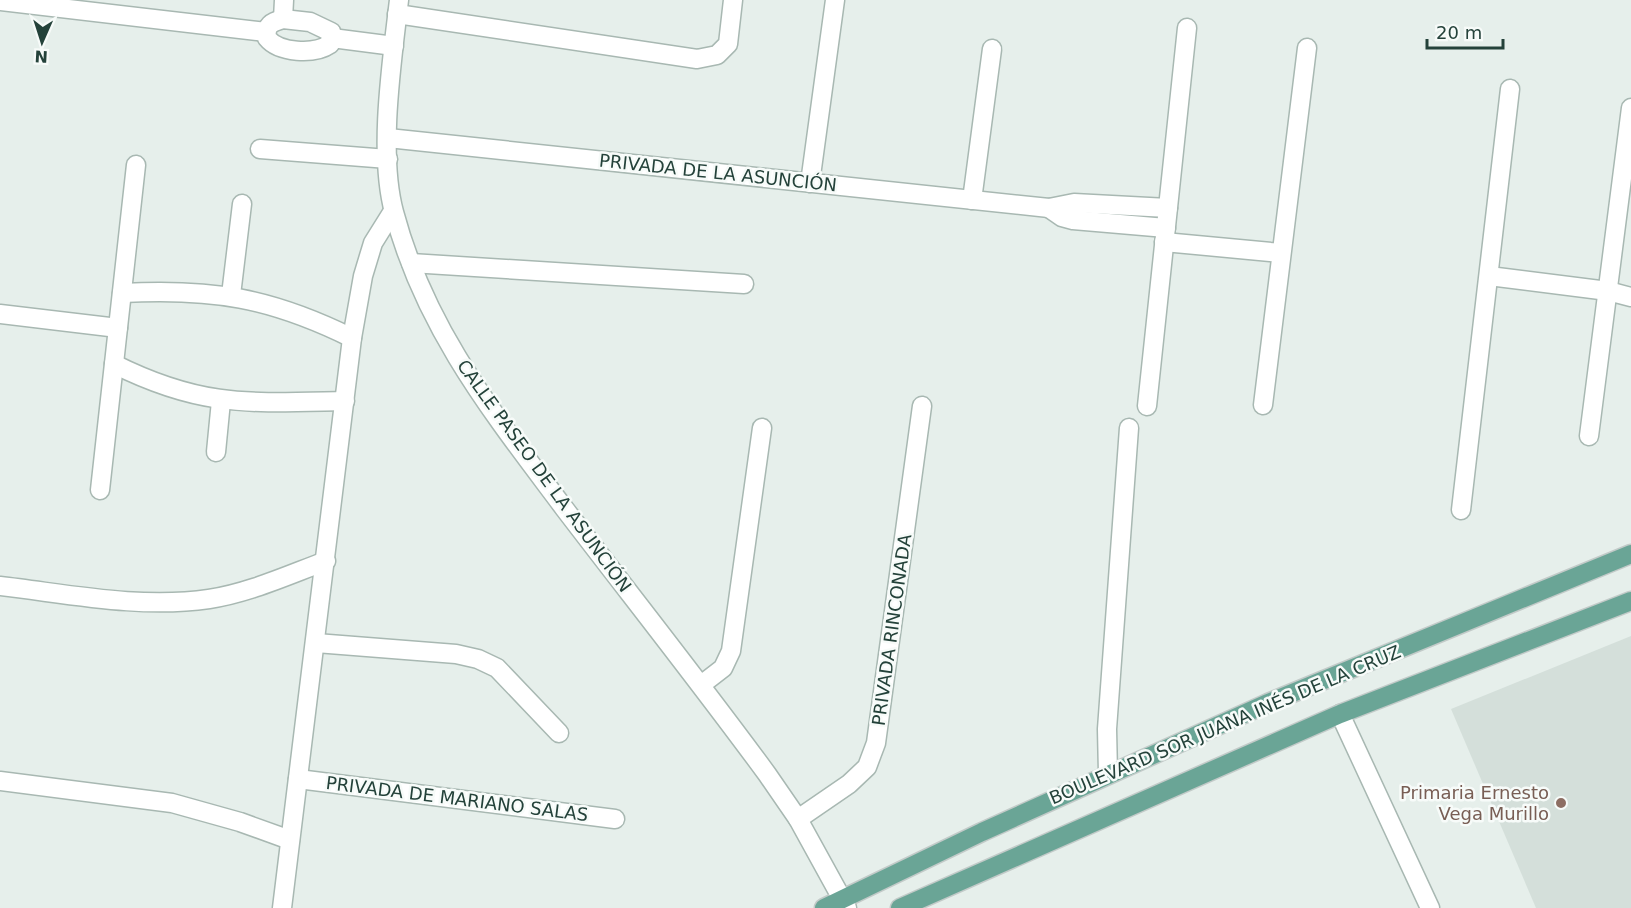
<svg xmlns="http://www.w3.org/2000/svg" width="1631" height="908" font-family="'DejaVu Sans',sans-serif">
  <style>
    .built { fill: #d4dfda }
    .lines { fill: none; stroke-linecap: round; stroke-linejoin: round }
    .minor-casing { stroke: #a8b8b2; stroke-width: 21 }
    .major-casing { stroke: #c2cac8; stroke-width: 21 }
    .minor { stroke: #fff; stroke-width: 18 }
    .major { stroke: #6aa596; stroke-width: 18 }
    .education-dot { fill: #8d6e63; stroke: #f7fbf9; stroke-width: 2 }
    .labels { text-anchor: middle; stroke-width: 5; stroke-linejoin: round; paint-order: stroke }
    .street-label { font-size: 18px; fill: #24423a; stroke: #f7fbf9 }
    .education-label { font-size: 18px; fill: #785e54; stroke: #f7fbf9; text-anchor: end }
  </style>
  <rect width="100%" height="100%" fill="#e6efeb"/>
  <polygon class="built" points="1631,636 1631,908 1536,908 1451,709"/>
  <g class="lines">
    <defs>
      <g id="minor">
        <path d="M399,0C392,61 378,152 394,212C425,329 493,413 564,508C632,597 701,684 767,774L798,819L847,908"/>
        <polyline points="0,1 266,32"/>
        <polyline points="397,14 697,59 717,55 728,44 733,0"/>
        <path d="M283,19L310,22L331,32L330,44C314,55 279,53 267,38C265,25 272,22 283,19Z"/>
        <polyline points="283,19 284,0"/>
        <polyline points="332,38 394,46"/>
        <polyline points="388,138 1049,208 1074,203 1168,208"/>
        <polyline points="260,149 388,159"/>
        <polyline points="810,183 835,0"/>
        <polyline points="972,200 992,49"/>
        <polyline points="1049,208 1062,217 1073,220 1166,228"/>
        <polyline points="1164,242 1281,253"/>
        <polyline points="411,263 744,284"/>
        <polyline points="1489,276 1608,291 1631,297"/>
        <path d="M122,293C212,288 271,298 352,338"/>
        <polyline points="231,295 242,204"/>
        <polyline points="0,314 118,328"/>
        <path d="M114,364C202,408 250,403 345,401"/>
        <polyline points="1263,405 1307,48"/>
        <polyline points="1147,406 1187,28"/>
        <polyline points="1589,436 1631,108"/>
        <polyline points="216,452 221,401"/>
        <polyline points="100,490 136,165"/>
        <polyline points="1461,510 1510,89"/>
        <path d="M0,586C69,594 140,609 209,599C249,593 288,575 326,561"/>
        <polyline points="316,643 456,654 478,659 497,668 559,733"/>
        <polyline points="701,685 723,668 731,651 762,428"/>
        <polyline points="1340,714 1430,908"/>
        <polyline points="1108,774 1107,729 1129,428"/>
        <polyline points="298,779 615,819"/>
        <polyline points="0,781 172,803 240,822 290,840"/>
        <polyline points="798,819 849,784 867,767 876,743 922,406"/>
        <polyline points="282,908 352,338 363,276 373,243 393,211"/>
      </g>
      <g id="major">
        <polyline points="824,908 982,832 1268,703 1631,554"/>
        <polyline points="900,908 1340,714 1631,601"/>
      </g>
    </defs>
    <use href="#minor" class="minor-casing"/>
    <use href="#major" class="major-casing"/>
    <use href="#minor" class="minor"/>
    <use href="#major" class="major"/>
  </g>
  <circle class="education-dot" cx="1561" cy="803" r="6"/>
  <g class="labels">
    <g class="street-label">
      <text transform="translate(718 173) rotate(6)" y="6">PRIVADA DE LA ASUNCIÓN</text>
      <text transform="translate(544 476) rotate(54)" y="6">CALLE PASEO DE LA ASUNCIÓN</text>
      <text transform="translate(892 630) rotate(-82)" y="6">PRIVADA RINCONADA</text>
      <text transform="translate(1225 725) rotate(-23)" y="6">BOULEVARD SOR JUANA INÉS DE LA CRUZ</text>
      <text transform="translate(457 799) rotate(7)" y="6">PRIVADA DE MARIANO SALAS</text>
    </g>
    <g class="education-label">
      <text x="1549" y="799">Primaria Ernesto<tspan x="1549" dy="21">Vega Murillo</tspan></text>
    </g>
  </g>
  <g transform="translate(42 42) rotate(183)" stroke="#f7fbf9" stroke-width="4.5" paint-order="stroke">
  <path d="M0-4.5L10 22L0 15L-10 22Z" fill="#24423a"/>
  <text y="-9" font-size="16" font-weight="bold" text-anchor="middle" fill="#24423a">N</text>
  </g>
  <path d="M1427 39v9h76v-9" fill="none" stroke="#24423a" stroke-width="3"/>
  <text x="1436" y="39" font-size="18" fill="#24423a" stroke="#f7fbf9" stroke-width="4.5" paint-order="stroke">20 m</text>
</svg>
